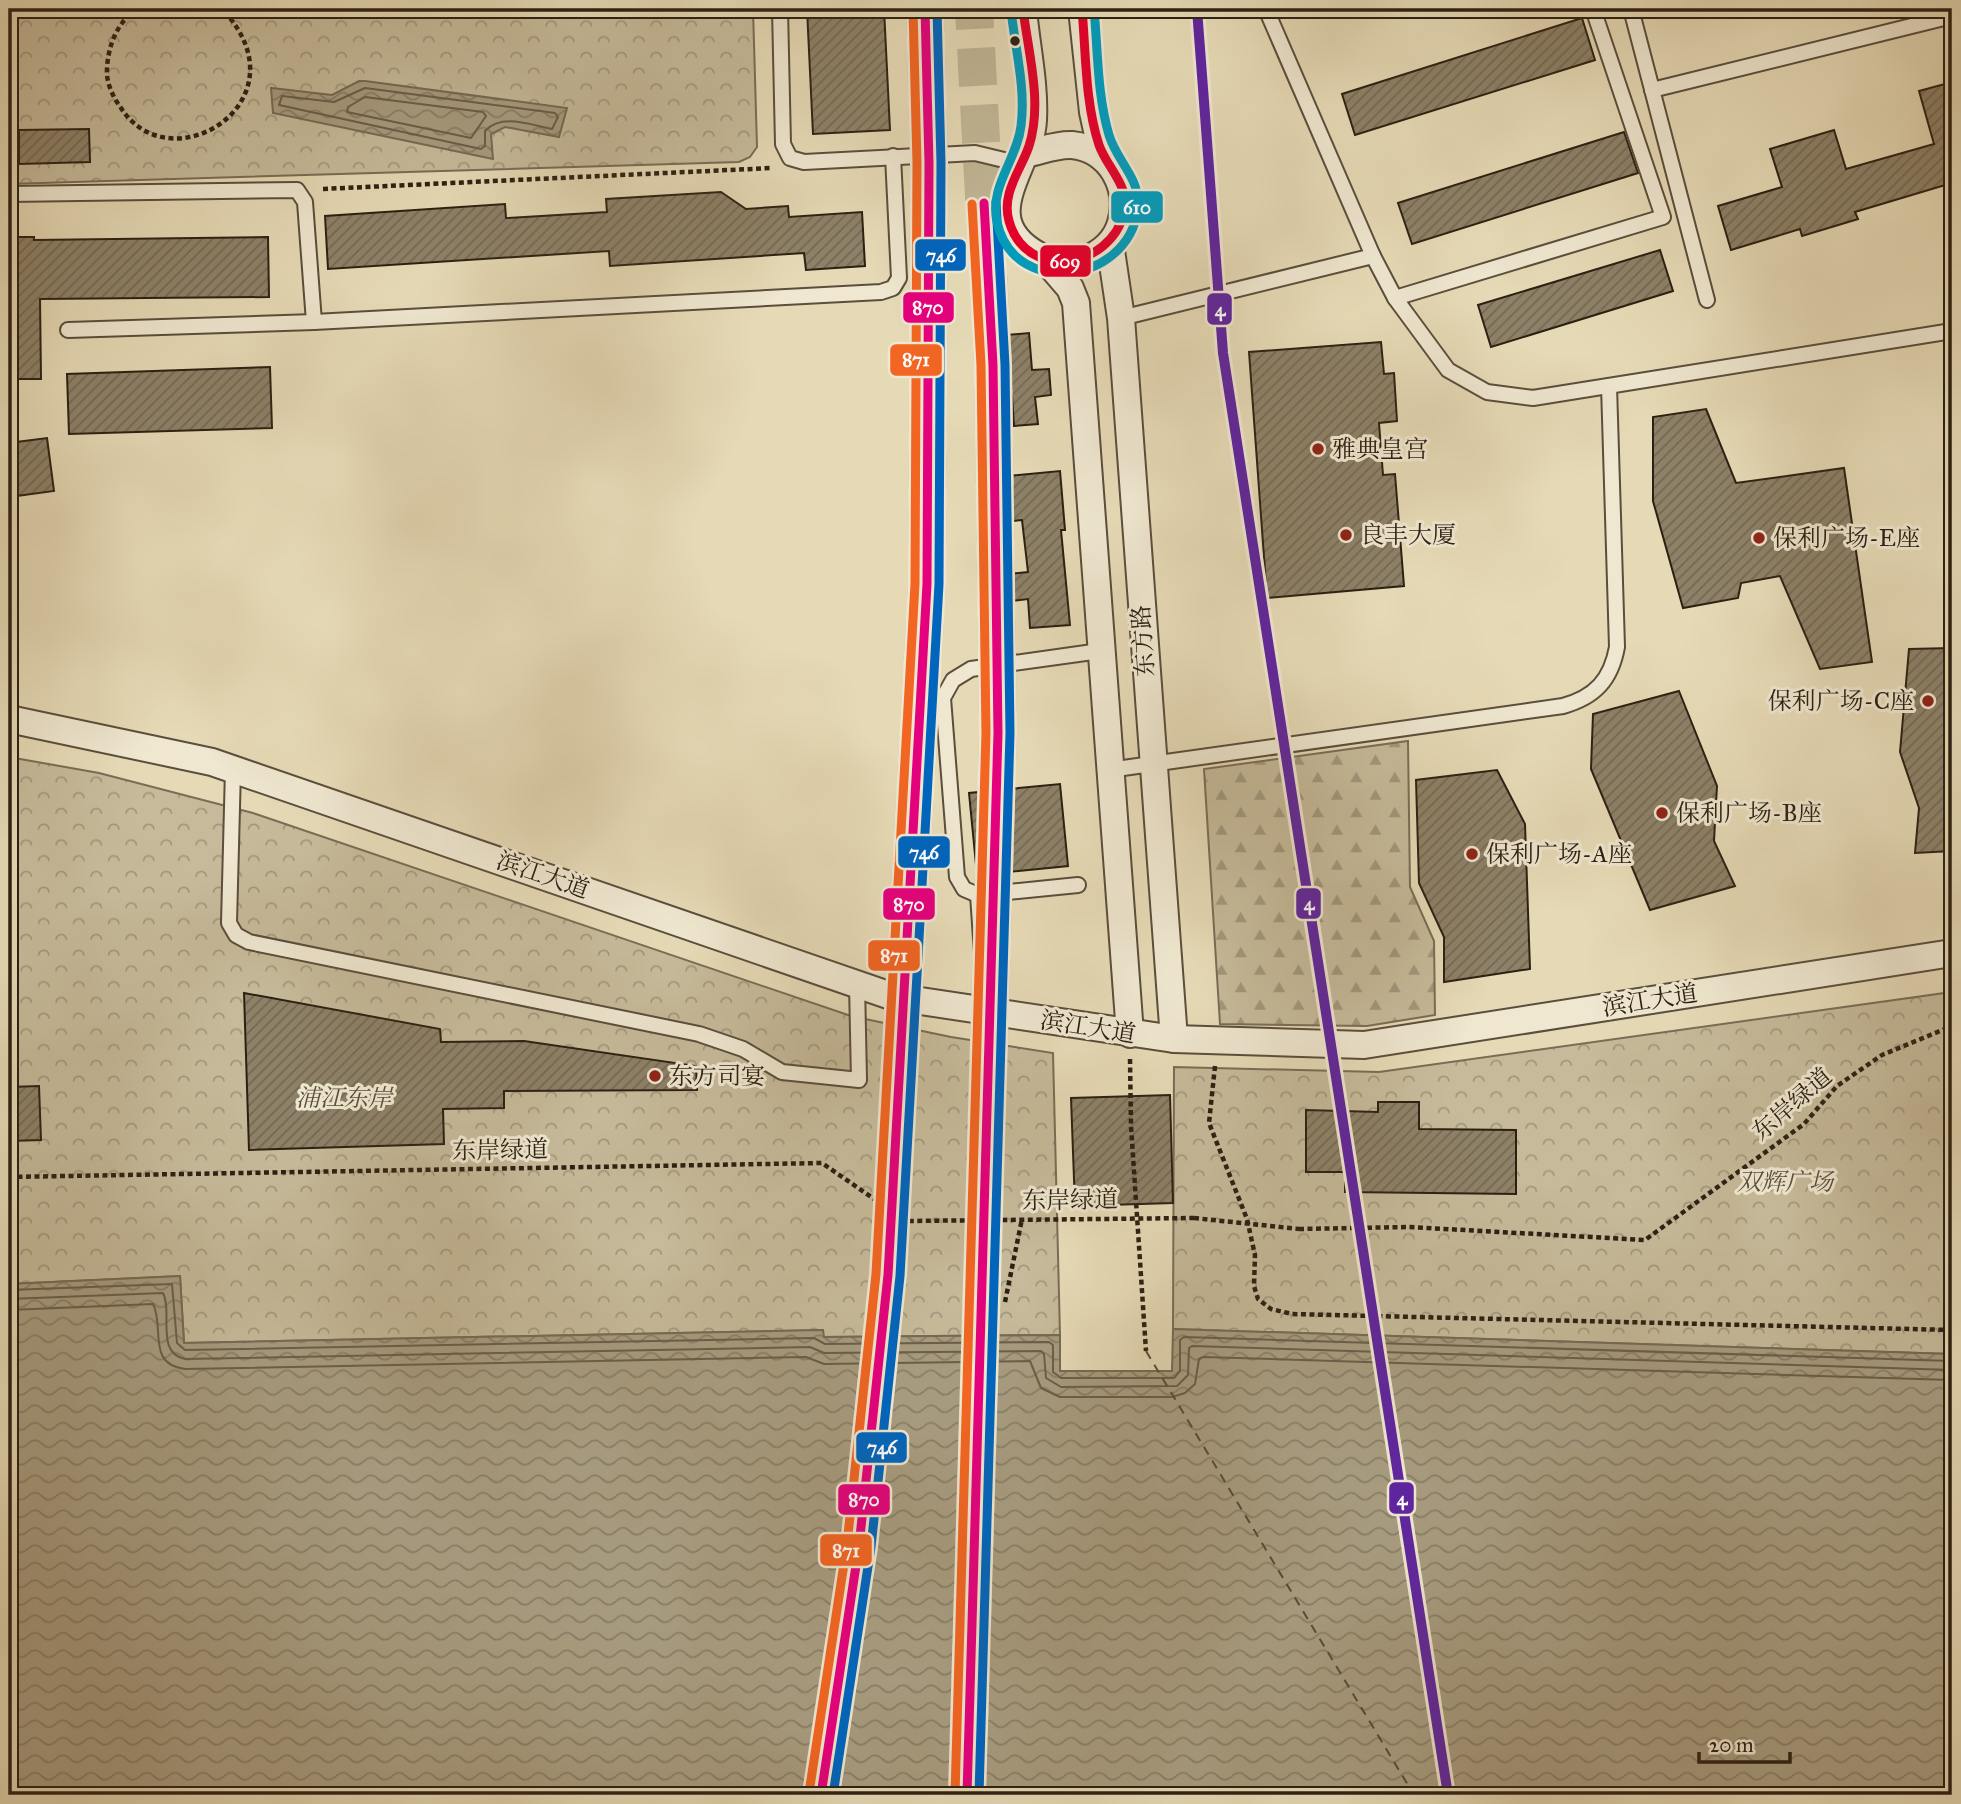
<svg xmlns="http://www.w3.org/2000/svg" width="1961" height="1804" font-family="'IM FELL Great Primer','Noto Serif SC',serif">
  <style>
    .forest { fill: url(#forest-firs); stroke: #796d56; stroke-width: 2 }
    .park { fill: url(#park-crowns); stroke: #796d56; stroke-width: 2 }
    .water { fill: url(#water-waves); stroke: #766a54; stroke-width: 2 }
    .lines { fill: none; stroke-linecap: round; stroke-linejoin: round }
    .shore { stroke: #6a5e49; stroke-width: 2 }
    .ferry { stroke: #574b39; stroke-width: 2; stroke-dasharray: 9 7; stroke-linecap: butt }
    .building { fill: url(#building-hatch); stroke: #2c2013; stroke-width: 2 }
    .secondary-tunnel { stroke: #c1b595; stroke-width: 38; stroke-dasharray: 38 19; stroke-linecap: butt }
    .lane-casing { stroke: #5a4e3c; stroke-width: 18 }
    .street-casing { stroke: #5a4e3c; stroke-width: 30 }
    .path { stroke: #2c2013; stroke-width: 4.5; stroke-dasharray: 5 3.5; stroke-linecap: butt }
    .lane { stroke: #efe7d0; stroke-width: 14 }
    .street { stroke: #efe7d0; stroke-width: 26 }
    .path-bridge { stroke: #2c2013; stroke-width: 4.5; stroke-dasharray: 5 3.5; stroke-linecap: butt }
    .bus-1-casing { stroke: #efe7d0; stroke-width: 14 }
    .bus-2-casing { stroke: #efe7d0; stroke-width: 14 }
    .bus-3-casing { stroke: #efe7d0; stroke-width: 14 }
    .bus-4-casing { stroke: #efe7d0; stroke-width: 14 }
    .bus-5-casing { stroke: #efe7d0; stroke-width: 14 }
    .bus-1 { stroke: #e5007d; stroke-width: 9 }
    .bus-2 { stroke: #0065bd; stroke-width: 9 }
    .bus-3 { stroke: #f26522; stroke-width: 9 }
    .bus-4 { stroke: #e4002b; stroke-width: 9 }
    .bus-5 { stroke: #049bbb; stroke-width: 9 }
    .metro-1-casing { stroke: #efe7d0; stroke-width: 16 }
    .metro-1 { stroke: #5f259f; stroke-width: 10 }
    .bus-dot { fill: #2c2013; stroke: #efe7d0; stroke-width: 2.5 }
    .poi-dot { fill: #8f2418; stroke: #efe7d0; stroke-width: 2.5 }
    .labels { text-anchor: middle; stroke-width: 6; stroke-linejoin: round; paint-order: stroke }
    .poi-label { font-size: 24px; fill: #2c2013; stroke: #efe7d0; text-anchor: start }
    .street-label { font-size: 24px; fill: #2c2013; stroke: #efe7d0 }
    .park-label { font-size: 24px; font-style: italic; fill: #5a4e3c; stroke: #efe7d0 }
    .line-badge { stroke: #efe7d0; stroke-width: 2.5 }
    .badge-label { font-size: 19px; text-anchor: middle; font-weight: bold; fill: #fff }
  </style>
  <defs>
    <pattern id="forest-firs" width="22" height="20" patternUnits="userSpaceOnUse" patternTransform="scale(1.75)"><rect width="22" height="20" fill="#c6ba9a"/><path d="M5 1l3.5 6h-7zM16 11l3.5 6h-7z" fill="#a1977c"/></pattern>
    <pattern id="park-crowns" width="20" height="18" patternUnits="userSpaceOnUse" patternTransform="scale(1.75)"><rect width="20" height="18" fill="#c6ba9a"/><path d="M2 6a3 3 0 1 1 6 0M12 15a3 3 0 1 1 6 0" fill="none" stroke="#a1977c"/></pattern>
    <pattern id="water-waves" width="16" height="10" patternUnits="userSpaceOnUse" patternTransform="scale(1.75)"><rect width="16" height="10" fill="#a79b7f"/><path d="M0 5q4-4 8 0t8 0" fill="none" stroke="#887e67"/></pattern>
    <pattern id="building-hatch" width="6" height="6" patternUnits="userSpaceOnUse" patternTransform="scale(1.75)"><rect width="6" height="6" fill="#8d8168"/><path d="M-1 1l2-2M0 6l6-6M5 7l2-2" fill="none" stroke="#736954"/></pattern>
  </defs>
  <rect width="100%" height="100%" fill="#e6dab6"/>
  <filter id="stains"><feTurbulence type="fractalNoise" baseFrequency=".00286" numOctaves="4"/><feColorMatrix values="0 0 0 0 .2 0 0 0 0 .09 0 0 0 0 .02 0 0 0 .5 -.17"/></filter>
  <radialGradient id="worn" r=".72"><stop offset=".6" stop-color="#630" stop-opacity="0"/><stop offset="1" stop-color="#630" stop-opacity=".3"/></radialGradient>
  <polygon class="forest" points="1408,741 1410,887 1434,941 1435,1015 1367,1026 1220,1024 1204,769"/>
  <g class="park">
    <polygon points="9,9 753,9 757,147 750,157 739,162 9,184"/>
    <polygon points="9,757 99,773 253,813 851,1016 951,1037 1053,1053 1060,1335 823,1337 823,1330 184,1343 180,1276 9,1284"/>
    <polygon points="1952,992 1952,1354 1173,1329 1174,1067 1379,1072"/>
  </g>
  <g class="water">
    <polygon points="359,81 365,81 567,108 559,137 505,127 491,134 493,159 273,113 271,88 332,95"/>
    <polygon points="180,1276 184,1343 823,1330 824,1337 1060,1335 1060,1371 1172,1371 1173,1329 1952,1354 1952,1795 9,1795 9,1284"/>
  </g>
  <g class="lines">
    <g class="shore">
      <path d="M365,88L555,113L558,117L552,129C530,125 502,113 485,131V146L481,149L279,105L282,96L334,102Z"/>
      <polygon points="365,97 483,112 486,116 471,138 347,112 348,107"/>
      <polyline points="9,1290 172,1284 177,1343 185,1350 814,1338 825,1344 1049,1342 1053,1345 1053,1372 1061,1378 1174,1378 1180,1371 1180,1340 1184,1337 1952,1361"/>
      <path d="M9,1299L163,1293C173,1312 155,1353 185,1359L810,1347L824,1353L1041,1351L1044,1354L1046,1378L1061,1387L1177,1386L1188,1375L1189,1348L1192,1346L1952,1370"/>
      <path d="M9,1310L153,1304C165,1327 146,1364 185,1369L806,1357L824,1364L1030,1361L1041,1388L1060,1397H1172L1185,1393L1195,1384L1199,1359L1203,1357L1952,1380"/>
    </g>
    <polyline class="ferry" points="1146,1351 1414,1795"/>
  </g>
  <g class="building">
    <polygon points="807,9 884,9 890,130 813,134"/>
    <polygon points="1582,18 1595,60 1355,135 1342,94"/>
    <polygon points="1952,82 1952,183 1855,212 1858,219 1802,236 1800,229 1731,250 1718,206 1782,187 1770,149 1834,130 1846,169 1934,144 1919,91"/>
    <polygon points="89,129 90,162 19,164 19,130"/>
    <polygon points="1624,132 1638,173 1412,244 1398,203"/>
    <polygon points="721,192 746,209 788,206 789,217 862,212 865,266 806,270 804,253 610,266 609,251 328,269 325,216 505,204 506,218 607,212 606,199"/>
    <polygon points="9,237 34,237 34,240 268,237 269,297 40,299 41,379 9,379"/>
    <polygon points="1660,250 1673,291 1491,347 1478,305"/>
    <polygon points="1029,333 1032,370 1049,369 1051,395 1035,397 1038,424 1014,426 1012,396 986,399 984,374 1010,372 1007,335"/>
    <polygon points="1381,342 1384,374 1394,373 1397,421 1379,423 1383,475 1395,474 1404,586 1267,598 1249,352"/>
    <polygon points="270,367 272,428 69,434 67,374"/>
    <polygon points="1706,409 1736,483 1844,468 1872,662 1820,669 1780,576 1741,583 1738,598 1683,608 1653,501 1653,417"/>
    <polygon points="47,438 54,491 9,497 9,443"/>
    <polygon points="1060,471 1065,530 1061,530 1070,625 1030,628 1028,599 1012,601 1009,574 1028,572 1022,520 1002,522 997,477"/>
    <polygon points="1952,648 1952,851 1915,853 1919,808 1900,752 1909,649"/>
    <polygon points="1679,691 1717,786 1714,841 1735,886 1650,910 1591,769 1593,714"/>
    <polygon points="1497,770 1525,824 1530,969 1444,982 1444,937 1419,883 1416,780"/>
    <polygon points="1060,784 1068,866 977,875 969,793"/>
    <polygon points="244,993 440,1029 441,1042 524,1041 696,1066 697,1090 504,1091 504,1108 443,1109 444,1144 249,1150"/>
    <polygon points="39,1086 41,1140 9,1141 9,1087"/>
    <polygon points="1170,1095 1173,1203 1075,1206 1071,1098"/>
    <polygon points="1378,1102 1419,1102 1419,1129 1516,1130 1516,1194 1345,1192 1345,1172 1306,1172 1306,1110 1378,1112"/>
  </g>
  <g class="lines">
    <g class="secondary-tunnel">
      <polyline points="821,1795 859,1546 888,1275 927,584 929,163 925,9"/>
      <polyline points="967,1795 998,733 993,365 974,9"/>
    </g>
    <defs>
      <g id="lane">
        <polyline points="780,9 783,144 790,158 804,162 975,153 1004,160 1015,173"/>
        <polyline points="1266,9 1373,256 1395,298 1448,370 1487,392 1533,398 1952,331"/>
        <polyline points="1631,9 1707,300"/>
        <polyline points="1652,90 1952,16"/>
        <polyline points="9,194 297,190 305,202 314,322 881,292 893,288 899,278 893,156"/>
        <polyline points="1395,298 1663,217 1593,9"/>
        <polyline points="1121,318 1373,256"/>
        <polyline points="68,330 314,322"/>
        <polyline points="233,769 229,923 236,935 249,942 699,1034 743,1049 782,1072 859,1080 857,984"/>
        <path d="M1109,770L1563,706C1595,697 1611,680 1617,647L1609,386"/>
        <polyline points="1078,885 978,895 964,889 957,877 943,698 953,680 971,669 1100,651"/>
        <polyline points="978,895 986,1011"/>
      </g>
      <g id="street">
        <path d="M1023,9C1026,45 1035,84 1033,120C1031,168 971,219 1039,256C1052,263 1071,265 1085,260C1102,253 1116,241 1121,223C1131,188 1111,149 1072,145C1056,144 1041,151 1025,154"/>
        <polyline points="1082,9 1093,112 1103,158"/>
        <polyline points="1110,244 1121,318 1174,1039"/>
        <polyline points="1045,259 1070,288 1076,303 1130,1034"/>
        <polyline points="9,719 212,762 894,997 1174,1039 1364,1045 1952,953"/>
      </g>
    </defs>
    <use href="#lane" class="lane-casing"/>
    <use href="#street" class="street-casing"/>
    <g class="path">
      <path d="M137,9C117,22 108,46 107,69C106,83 113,97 121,108C171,186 309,100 222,9"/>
      <polyline points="323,189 772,168"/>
      <polyline points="1130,1059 1131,1126 1146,1351"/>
      <polyline points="1215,1066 1209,1123 1247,1219 1255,1255 1254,1286 1258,1299 1271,1309 1292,1314 1952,1330"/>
      <polyline points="9,1177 822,1163 906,1221 1194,1218"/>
      <polyline points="1299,1229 1409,1227 1645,1240 1804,1124 1837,1086 1882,1055 1952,1026"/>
      <polyline points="1005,1302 1022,1219"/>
    </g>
    <use href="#lane" class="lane"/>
    <use href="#street" class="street"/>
    <polyline class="path-bridge" points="1194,1218 1299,1229"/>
    <defs>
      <g id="bus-1">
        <polyline points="821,1795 859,1546 888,1275 927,584 929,163 925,9"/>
        <polyline points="967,1795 998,733 993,365 984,203"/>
      </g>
      <g id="bus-2">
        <polyline points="833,1795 871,1547 900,1276 939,584 941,163 937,9"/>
        <polyline points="979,1795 1010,733 1005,365 996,202"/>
      </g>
      <g id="bus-3">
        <polyline points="809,1793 847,1544 876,1274 915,584 917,163 913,9"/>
        <polyline points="955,1795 986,733 981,365 972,204"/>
      </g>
      <path id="bus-4" d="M1023,9C1028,52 1043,103 1029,146C1021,170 1001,193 1009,221C1026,282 1110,269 1124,213C1131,187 1107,168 1099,145C1085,102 1086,54 1082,9"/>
      <path id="bus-5" d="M1011,10C1015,48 1026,88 1021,126C1017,160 989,186 997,222C1015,303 1137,281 1138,202C1138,177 1116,159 1109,135C1097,94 1098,51 1094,9"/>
    </defs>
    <use href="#bus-1" class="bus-1-casing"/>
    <use href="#bus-2" class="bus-2-casing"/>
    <use href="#bus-3" class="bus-3-casing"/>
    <use href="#bus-4" class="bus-4-casing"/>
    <use href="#bus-5" class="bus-5-casing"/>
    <use href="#bus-1" class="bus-1"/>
    <use href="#bus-2" class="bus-2"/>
    <use href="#bus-3" class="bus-3"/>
    <use href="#bus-4" class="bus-4"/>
    <use href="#bus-5" class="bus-5"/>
    <defs>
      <polyline id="metro-1" points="1197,9 1223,353 1448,1795"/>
    </defs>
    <use href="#metro-1" class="metro-1-casing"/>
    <use href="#metro-1" class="metro-1"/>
  </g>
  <circle class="bus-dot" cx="1015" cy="41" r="6"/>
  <g class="poi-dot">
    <circle cx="1318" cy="449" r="7"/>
    <circle cx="1346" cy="535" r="7"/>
    <circle cx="1759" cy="538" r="7"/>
    <circle cx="1928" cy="701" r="7"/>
    <circle cx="1662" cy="813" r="7"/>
    <circle cx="1472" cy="854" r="7"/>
    <circle cx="655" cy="1076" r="7"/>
  </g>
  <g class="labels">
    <g class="poi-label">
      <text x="1332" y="457">雅典皇宫</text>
      <text x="1360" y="543">良丰大厦</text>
      <text x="1773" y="546">保利广场-E座</text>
      <text x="1914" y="709" text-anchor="end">保利广场-C座</text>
      <text x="1676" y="821">保利广场-B座</text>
      <text x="1486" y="862">保利广场-A座</text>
      <text x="669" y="1084">东方司宴</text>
    </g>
    <g class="street-label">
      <text transform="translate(1143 641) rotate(-94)" y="8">东方路</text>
      <text transform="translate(543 875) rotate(19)" y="8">滨江大道</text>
      <text transform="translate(1650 1000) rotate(-9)" y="8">滨江大道</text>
      <text transform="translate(1088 1027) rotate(9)" y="8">滨江大道</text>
      <text transform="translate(1792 1104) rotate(-41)" y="8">东岸绿道</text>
      <text transform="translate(500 1150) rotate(-1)" y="8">东岸绿道</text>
      <text transform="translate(1070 1200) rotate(-1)" y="8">东岸绿道</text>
    </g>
    <g class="park-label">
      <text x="344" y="1106">浦江东岸</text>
      <text x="1785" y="1190">双辉广场</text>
    </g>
  </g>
  <g class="line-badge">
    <rect x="1110" y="190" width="54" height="34" rx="7" fill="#049bbb"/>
    <rect x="914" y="238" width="53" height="34" rx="7" fill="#0065bd"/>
    <rect x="1039" y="244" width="53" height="34" rx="7" fill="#e4002b"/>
    <rect x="902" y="291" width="53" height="33" rx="7" fill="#e5007d"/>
    <rect x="1206" y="292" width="27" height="34" rx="7" fill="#5f259f"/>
    <rect x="889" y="343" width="54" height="34" rx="7" fill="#f26522"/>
    <rect x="897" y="835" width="54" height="34" rx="7" fill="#0065bd"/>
    <rect x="1295" y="887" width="27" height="33" rx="7" fill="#5f259f"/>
    <rect x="882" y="887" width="54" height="34" rx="7" fill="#e5007d"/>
    <rect x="867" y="939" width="54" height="33" rx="7" fill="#f26522"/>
    <rect x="855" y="1431" width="53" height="33" rx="7" fill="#0065bd"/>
    <rect x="1388" y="1481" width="27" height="34" rx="7" fill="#5f259f"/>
    <rect x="837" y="1483" width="54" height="33" rx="7" fill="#e5007d"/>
    <rect x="819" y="1533" width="54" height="34" rx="7" fill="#f26522"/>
  </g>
  <g class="badge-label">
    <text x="1137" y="214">610</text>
    <text x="941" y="262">746</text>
    <text x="1065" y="268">609</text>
    <text x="928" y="314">870</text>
    <text x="1220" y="316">4</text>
    <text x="916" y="366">871</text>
    <text x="924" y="859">746</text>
    <text x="1309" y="910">4</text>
    <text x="909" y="911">870</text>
    <text x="894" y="962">871</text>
    <text x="882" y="1454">746</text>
    <text x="1402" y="1505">4</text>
    <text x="864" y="1506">870</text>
    <text x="846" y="1557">871</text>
  </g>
  <rect width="1961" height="1804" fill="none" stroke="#e6dab6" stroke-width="35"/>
  <rect x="10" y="10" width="1940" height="1783" fill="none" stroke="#2c2013" stroke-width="3.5"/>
  <rect x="18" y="18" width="1926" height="1769" fill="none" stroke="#2c2013" stroke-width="2"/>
  <path d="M1699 1752v10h91v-10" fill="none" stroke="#2c2013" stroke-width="3.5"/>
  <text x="1709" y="1752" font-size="21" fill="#2c2013" stroke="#efe7d0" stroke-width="5" paint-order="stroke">20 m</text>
  <rect width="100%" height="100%" filter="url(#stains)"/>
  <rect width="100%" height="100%" fill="url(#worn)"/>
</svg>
